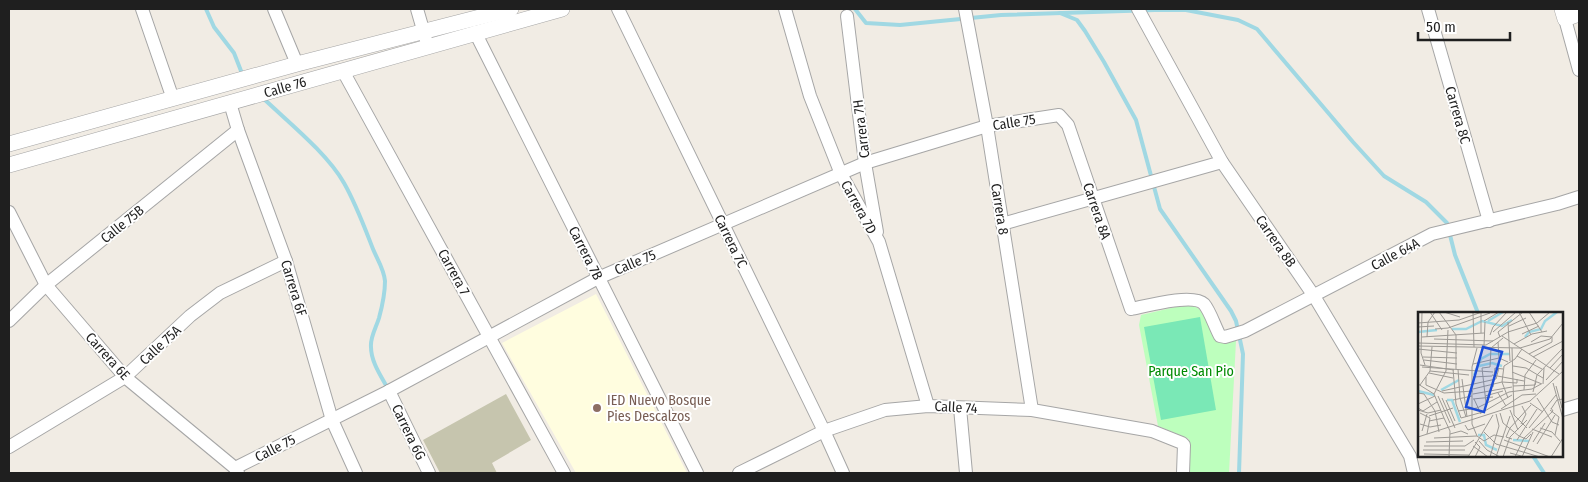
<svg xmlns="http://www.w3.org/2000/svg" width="1588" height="482" font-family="'Fira Sans Condensed',sans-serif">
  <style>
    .education { fill: #fffddf }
    .construction { fill: #c6c5ae }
    .park { fill: #bdffbd }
    .pitch { fill: #7ae8b6 }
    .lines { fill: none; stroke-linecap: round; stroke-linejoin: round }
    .stream { stroke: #a0d8e3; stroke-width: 4 }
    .minor-casing { stroke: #a6a6a6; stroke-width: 14 }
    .tertiary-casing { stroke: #a6a6a6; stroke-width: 16 }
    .minor { stroke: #fff; stroke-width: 12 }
    .tertiary { stroke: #fff; stroke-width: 15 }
    .education-dot { fill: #8d6e63; stroke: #fff; stroke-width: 2 }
    .labels { text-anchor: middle; stroke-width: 4; stroke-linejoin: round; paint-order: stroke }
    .street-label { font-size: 14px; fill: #1f1f1f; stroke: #fff }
    .park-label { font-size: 14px; fill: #008a02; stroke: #fff }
    .education-label { font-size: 14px; fill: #785e54; stroke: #fff; text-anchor: start }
    .inset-river { fill: none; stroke: #a0d8e3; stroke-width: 2.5 }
    .inset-road { fill: none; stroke: #9d9a95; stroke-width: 1 }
    .view { fill: #1d4ed8; fill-opacity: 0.15; stroke: #1d4ed8; stroke-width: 2.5 }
    .inset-edge { fill: none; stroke: #1f1f1f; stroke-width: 2.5 }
  </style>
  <rect width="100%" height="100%" fill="#f1ece4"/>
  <polygon class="education" points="596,294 619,339 687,473 576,473 502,343"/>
  <polygon class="construction" points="506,394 531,440 492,463 497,473 440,473 423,440"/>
  <polygon class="park" points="1188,304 1194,306 1199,309 1228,341 1236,341 1229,473 1186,473 1189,439 1158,426 1139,325 1141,315"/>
  <polygon class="pitch" points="1200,317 1216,410 1161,420 1144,327"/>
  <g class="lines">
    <g class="stream">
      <polyline points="206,9 214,27 234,53 243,76"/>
      <polyline points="855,9 866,23 900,25 1001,15 1155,10 1186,10 1238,20 1257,29 1353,142 1384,176 1426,202 1447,223 1455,255 1478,313"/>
      <polyline points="1060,13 1077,20 1085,31 1104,62 1136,120 1160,209 1231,311 1236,321 1243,354 1239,473"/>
      <path d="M263,98C288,122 327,153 344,183C356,204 364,226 373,249C377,259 384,269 385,281C385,293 382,307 379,318C376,328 370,337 371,347C371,362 381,376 388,389"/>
      <polyline points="1533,456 1544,473"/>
    </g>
    <defs>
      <g id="minor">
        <polyline points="142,9 173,99"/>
        <polyline points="274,9 297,64"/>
        <polyline points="417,9 426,40"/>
        <polyline points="618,9 824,431 843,473"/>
        <polyline points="785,9 810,96 841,174 879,242 928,406"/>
        <polyline points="965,9 987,126 1032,410"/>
        <polyline points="1138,9 1222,162 1314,296 1410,456 1414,473"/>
        <polyline points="1428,9 1489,221"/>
        <polyline points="847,16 865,163 877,232"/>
        <polyline points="1565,19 1579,70"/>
        <polyline points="475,32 697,473"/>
        <polyline points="343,71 564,473"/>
        <polyline points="230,103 238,130 286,261 332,420 356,473"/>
        <polyline points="9,212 46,285 125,377 235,468 238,473"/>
        <polyline points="1002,224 1222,162"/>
        <polyline points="9,321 46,285 238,130"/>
        <polyline points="389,391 429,473"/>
        <polyline points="960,408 966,473"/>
        <polyline points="1562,410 1579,405"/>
        <polyline points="9,447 125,377 190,316 220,293 286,261"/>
        <path d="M235,468L389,391L598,278L865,163L987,126L1059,115L1068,125L1131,309C1146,306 1193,293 1204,304C1210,311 1215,327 1220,336L1225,337L1245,331L1432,234L1557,204L1579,197"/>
        <polyline points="739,473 824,431 885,410 928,406 1032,410 1152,431 1182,443 1184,445 1183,473"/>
      </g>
      <g id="tertiary">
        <polyline points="1562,9 1565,19 1579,14"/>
        <polyline points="9,144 297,64 511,9"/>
        <polyline points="9,165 562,9"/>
      </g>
    </defs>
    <use href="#minor" class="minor-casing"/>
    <use href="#tertiary" class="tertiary-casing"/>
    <use href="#minor" class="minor"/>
    <use href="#tertiary" class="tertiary"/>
  </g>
  <circle class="education-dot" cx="597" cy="408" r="5"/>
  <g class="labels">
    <g class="street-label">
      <text transform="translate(285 87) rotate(-16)" y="5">Calle 76</text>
      <text transform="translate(1458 115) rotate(74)" y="5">Carrera 8C</text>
      <text transform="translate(1014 122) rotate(-9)" y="5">Calle 75</text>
      <text transform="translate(861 129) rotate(-97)" y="5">Carrera 7H</text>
      <text transform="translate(859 207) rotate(61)" y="5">Carrera 7D</text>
      <text transform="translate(1000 209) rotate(81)" y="5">Carrera 8</text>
      <text transform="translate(1097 211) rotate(71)" y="5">Carrera 8A</text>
      <text transform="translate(122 224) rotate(-39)" y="5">Calle 75B</text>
      <text transform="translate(731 241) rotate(64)" y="5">Carrera 7C</text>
      <text transform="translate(1276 241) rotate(55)" y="5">Carrera 8B</text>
      <text transform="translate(586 253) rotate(63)" y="5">Carrera 7B</text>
      <text transform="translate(1395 254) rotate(-28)" y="5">Calle 64A</text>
      <text transform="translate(635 262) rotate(-23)" y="5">Calle 75</text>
      <text transform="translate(454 272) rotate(61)" y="5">Carrera 7</text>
      <text transform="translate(294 288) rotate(73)" y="5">Carrera 6F</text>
      <text transform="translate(160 345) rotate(-43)" y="5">Calle 75A</text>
      <text transform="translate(108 356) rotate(48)" y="5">Carrera 6E</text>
      <text transform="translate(956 407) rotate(3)" y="5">Calle 74</text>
      <text transform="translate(409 432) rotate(64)" y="5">Carrera 6G</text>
      <text transform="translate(275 448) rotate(-27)" y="5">Calle 75</text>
    </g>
    <g class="park-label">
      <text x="1191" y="376">Parque San Pio</text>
    </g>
    <g class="education-label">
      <text x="607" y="405">IED Nuevo Bosque<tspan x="607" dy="16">Pies Descalzos</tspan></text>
    </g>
  </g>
  <g transform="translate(1418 312)">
    <rect width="145" height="145" fill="#f1ece4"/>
    <path class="inset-river" d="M70,9L85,0M34,17H48L64,9L84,14L94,8M0,20L19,18M107,25L111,20L123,17L127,9L139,0M61,54L74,51L84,54M56,63L63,47L72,42H92M23,78L41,68M0,79L16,83M29,88H34L42,110M60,123H66L68,133L79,138M95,128L111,129"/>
    <path class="inset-road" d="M4,0L3,41L7,53M12,0L24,18M21,0L38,23V57M26,0L42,5M55,0L56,35M101,0L113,23M111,0L124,20M66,9L81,0M90,10L92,49M0,11L41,8L64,0M91,14L108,6M0,15L16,14M17,17L30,16L72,1M75,20L98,0M63,21V1M104,22L121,14M72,23L75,15L89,0M84,24L141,62M4,25L66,21M9,25L10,10L17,0M82,25L80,20L105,0M16,27L75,29M80,30L81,46M113,30L123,24L134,25M0,31L68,33L90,20L119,11L132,0M96,32L114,22L129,19M0,34L102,36L132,27L145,11M66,34L67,10M59,36L54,55V112L59,124L66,129L76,123L86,125M94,36L96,103L109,116M0,37L39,41M111,42L134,30V25M99,44L124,57M5,45L39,46M115,45L145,29M6,48L39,52M55,52L81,46L90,50M2,53L36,58M95,54L108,56L125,66M4,55L75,60M132,56L145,42M35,57L38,92L43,106L65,100L94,83M40,57L42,86L48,105M12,59L51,63M94,60L124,72M11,61L35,66M74,63L106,69M8,65V73L26,81L55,79M55,65L74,64M44,67L49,105M128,68L145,49M135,71L145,107M0,72L16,82L26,106L32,119L31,145M125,72L126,56M2,73L12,59L14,35M95,74L117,73L118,70M138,74L144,96M75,75L77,56L85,57M55,77L84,70L99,71V67M106,78L107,63L118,48M24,79L78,67L81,56M115,80L119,63L145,36M0,81L6,82L17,99L21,120M80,81L88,94M16,82L28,59L30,18M55,82L94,75M20,84L32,111M67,84L85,79M24,86L37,116M90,86L84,70L86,54L97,47L104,37M119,86L134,110L141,113M55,87L75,85M56,87L63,102M28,88L37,109M35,88L54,84M68,91L64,56L72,55L73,36L85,26M112,91L125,100M0,92L17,84M0,96L5,99L19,90M83,97L104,83L118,82M133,97L139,88L145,87M0,98L10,101L23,98M92,98L100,118M132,98L141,105L137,123M40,99L59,96L91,80L114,77L123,72M2,101L12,106L9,122M82,101L85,111L101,124L108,127L113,122M11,104L35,96M11,109L26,106M2,112L12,115L23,113M103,112L108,102L104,94M47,113L50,118L67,112M111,116L138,83M122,116L134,120L142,129M114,117L134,125M4,119L9,102M66,120L78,132L122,145M32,122L43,119L50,122M0,125L112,89L145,59M16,126L59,124M94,127L88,125L92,116L113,93M86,128L132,145M99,128L119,97M61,129L69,138L82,145M8,130L45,129M115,130L127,111M119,132L137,103M6,134H47L56,128M55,134L70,145M5,138H47M92,141L107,145M6,142L51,143M50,145L75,103M57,145L62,135L57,130M72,145L81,114L78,102M78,145L92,104M85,145L92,125L109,108M97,145L106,126L135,99L133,96M104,145L115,120M133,145L145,126"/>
    <path class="view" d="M65,35L84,40L66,100L48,95Z"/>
    <rect width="145" height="145" class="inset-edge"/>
  </g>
  <rect width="1588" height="482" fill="none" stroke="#1f1f1f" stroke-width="20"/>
  <path d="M1418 32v8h92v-8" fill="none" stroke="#1f1f1f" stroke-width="2.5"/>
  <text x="1426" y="32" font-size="15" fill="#1f1f1f" stroke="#ffffff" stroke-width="4" paint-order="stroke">50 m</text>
</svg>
